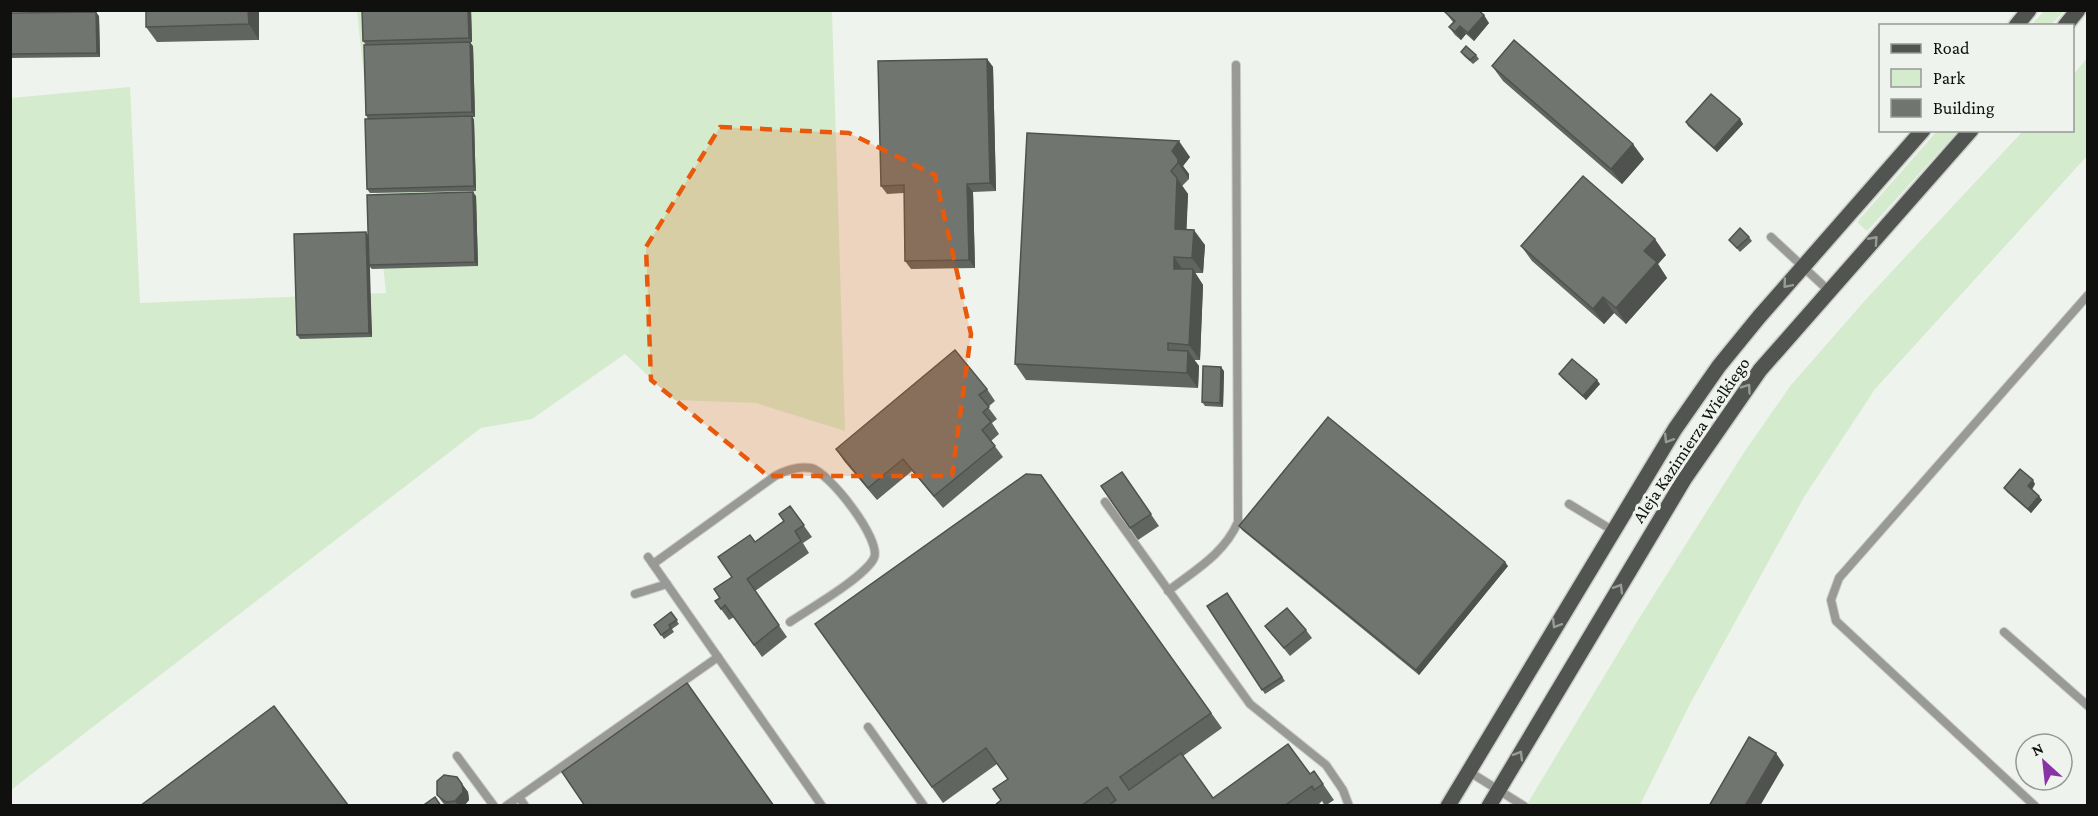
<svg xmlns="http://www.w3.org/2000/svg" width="2098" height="816" font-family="'Crimson Pro',serif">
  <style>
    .green { fill: #d5ebcd }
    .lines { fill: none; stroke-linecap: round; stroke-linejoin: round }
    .service-casing { stroke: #cbcfc9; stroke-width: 10 }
    .primary-casing { stroke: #cbcfc9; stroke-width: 18 }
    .service { stroke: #999a98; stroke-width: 8 }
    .primary { stroke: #515450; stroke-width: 15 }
    .wall { fill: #616560 }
    .shaded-wall { fill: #4f524e }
    .building { fill: #717570; stroke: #4f524e; stroke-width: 1.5 }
    .oneway { stroke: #989c97 }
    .marked { fill: #e8590c; fill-opacity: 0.2; stroke: #e8590c; stroke-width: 4.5; stroke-dasharray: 12 8; stroke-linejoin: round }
    .labels { text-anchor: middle; stroke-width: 6; stroke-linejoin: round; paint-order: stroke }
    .street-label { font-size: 18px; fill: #10110f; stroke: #eff3ed }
  </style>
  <rect width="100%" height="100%" fill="#eff3ed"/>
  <g class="green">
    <polygon points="357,11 832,11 845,431 756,403 674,400 625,354 532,419 481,428 11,790 11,98 130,87 140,303 386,293"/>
    <polygon points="2044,11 2044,10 2064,11 2051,25 2031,25"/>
    <polygon points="2087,58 2087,156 1875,389 1804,497 1690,704 1640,805 1526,806 1638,620 1745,451 1791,385 1868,297 2023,131 2072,130 2073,75"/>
    <polygon points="1938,130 1958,131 1867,231 1857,222"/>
  </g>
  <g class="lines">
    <defs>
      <g id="service">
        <polyline points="1771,237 1828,290"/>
        <polyline points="1105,502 1250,704 1326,765 1343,790 1349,806"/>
        <polyline points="1569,504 1612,530"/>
        <polyline points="648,557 822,806"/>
        <path d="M653,564L775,476C786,470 798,466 811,468C829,472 882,540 874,558C865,577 809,609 790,622"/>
        <path d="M1168,591C1195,570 1224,554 1238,522L1236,65"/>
        <polyline points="635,594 667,584"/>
        <polyline points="2004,632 2088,706"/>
        <polyline points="868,727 924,806"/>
        <polyline points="457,756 494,806"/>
        <polyline points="1468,771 1524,806"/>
        <polyline points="519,797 525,806"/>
        <polyline points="506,806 718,657"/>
        <polyline points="2035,806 1836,621 1831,600 1839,578 2088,295"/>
      </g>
      <g id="primary">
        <polyline points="2016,26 2029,10"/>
        <polyline points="2065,26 2078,10"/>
        <polyline points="1448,806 1675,429 1719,366 1759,317 1923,130"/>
        <polyline points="1489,806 1685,478 1760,370 1971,130"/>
      </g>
    </defs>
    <use href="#service" class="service-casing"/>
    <use href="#primary" class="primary-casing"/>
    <use href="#service" class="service"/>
    <use href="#primary" class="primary"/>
  </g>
  <g class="wall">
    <polygon points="146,10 259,10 259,40 157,42 146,27"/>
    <polygon points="471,10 472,42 366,45 363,41"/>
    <polygon points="1445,12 1489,23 1474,41 1466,34 1461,40 1455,35 1449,27 1453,22"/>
    <polygon points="10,13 99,16 100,57 10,58"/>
    <polygon points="473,46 475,117 472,117 474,120 476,191 370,193 367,189 368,119 366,115"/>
    <polygon points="1461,52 1476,55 1479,59 1473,64 1464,56"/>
    <polygon points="987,59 993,67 996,191 973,192 975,268 911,269 905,261 904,193 887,194 881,186"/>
    <polygon points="1492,66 1644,159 1622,184 1503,81"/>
    <polygon points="1740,119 1743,124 1717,152 1688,126 1686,122"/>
    <polygon points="1027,133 1190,157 1183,166 1189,174 1189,179 1182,186 1188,194 1186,229 1205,245 1203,273 1195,273 1203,285 1200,360 1194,360 1199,366 1198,388 1026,380 1015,364"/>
    <polygon points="476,196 478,266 372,269 369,266 372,337 300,339 297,335 368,235"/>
    <polygon points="1749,237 1752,241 1740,252 1729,240"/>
    <polygon points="1521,246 1666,255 1658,264 1667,278 1626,324 1614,313 1604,324 1532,261"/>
    <polygon points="1224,371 1223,407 1205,406 1202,402"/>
    <polygon points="1559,374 1600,384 1586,400 1562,378"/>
    <polygon points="987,389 995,401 988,407 997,419 992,423 999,434 991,441 1003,457 943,508 912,471 877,500 844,461 836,449"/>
    <polygon points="1122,472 1159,526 1138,540 1101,486"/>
    <polygon points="1041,475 1222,728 1183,756 1213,798 1310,774 1314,771 1334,800 1325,806 1322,801 1317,806 994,806 1000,801 1008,779 997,764 943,803 815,624"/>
    <polygon points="2035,484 2032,490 2042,500 2031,513 2007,492 2004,488"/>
    <polygon points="790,506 812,537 803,543 809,553 755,591 787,637 762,657 734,617 729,620 715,601 720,598 732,577 755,542 784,521"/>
    <polygon points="1239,526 1508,566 1419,675 1242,530"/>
    <polygon points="1227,593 1285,681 1265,694 1207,606"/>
    <polygon points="671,612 679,624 672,629 674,632 664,639 654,625"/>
    <polygon points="1265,626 1306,630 1312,638 1290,656"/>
    <polygon points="462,784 468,792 469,800 464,806 446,806 443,803 437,795"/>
  </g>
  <g class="shaded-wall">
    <polygon points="248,10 259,10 259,40 249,24"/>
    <polygon points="468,10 471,10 472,42 469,38"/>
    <polygon points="96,12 99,16 100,57 97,53"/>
    <polygon points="1484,15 1489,23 1474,41 1468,33"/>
    <polygon points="1460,26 1466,34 1461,40 1455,32"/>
    <polygon points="470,42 473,46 475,117 472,112"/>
    <polygon points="987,59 993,67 996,191 990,183"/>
    <polygon points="472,116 474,120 476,191 474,186"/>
    <polygon points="1740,119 1743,124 1717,152 1714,148"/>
    <polygon points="1179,141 1190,157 1183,166 1189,174 1189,179 1178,163 1172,151"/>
    <polygon points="1633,144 1644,159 1622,184 1611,169"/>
    <polygon points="1177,178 1188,194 1186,244 1175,229"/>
    <polygon points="967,184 973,192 975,268 969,260"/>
    <polygon points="473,192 476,196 478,266 475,262"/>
    <polygon points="1194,230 1205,245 1203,273 1192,258"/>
    <polygon points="366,232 369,236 372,337 369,333"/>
    <polygon points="1655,239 1666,255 1658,264 1667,278 1626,324 1616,308 1644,251"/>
    <polygon points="1174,257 1185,273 1174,269"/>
    <polygon points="1193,269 1203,285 1200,360 1189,345"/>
    <polygon points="1603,297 1614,313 1604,324 1593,309"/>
    <polygon points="1188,351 1199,366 1198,388 1187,373"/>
    <polygon points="1221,367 1224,371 1223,407 1220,403"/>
    <polygon points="1597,380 1600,384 1586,400 1583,396"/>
    <polygon points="2033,480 2035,484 2031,490 2028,486"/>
    <polygon points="2039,496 2042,500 2031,513 2028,509"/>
    <polygon points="1505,562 1508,566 1419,675 1416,670"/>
    <polygon points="1776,753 1784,765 1760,806 1745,806"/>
    <polygon points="462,784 468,792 469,800 464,806 459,806 455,801"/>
  </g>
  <g class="building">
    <polygon points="146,10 248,10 249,24 146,27"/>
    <polygon points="362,10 468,10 469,38 363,41"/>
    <polygon points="1446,10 1478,10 1484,15 1468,33 1460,26 1455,32 1449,27 1455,21 1445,12"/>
    <polygon points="96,12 97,53 10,54 10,13"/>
    <polygon points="1514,40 1633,144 1611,169 1492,66"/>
    <polygon points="470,42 472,112 366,115 364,45"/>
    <polygon points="1466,46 1476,55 1470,60 1461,52"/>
    <polygon points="987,59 990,183 967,184 969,260 905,261 904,185 881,186 878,61"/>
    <polygon points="1711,94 1740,119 1714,148 1686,122"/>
    <polygon points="472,116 474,186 367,189 365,119"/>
    <polygon points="1027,133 1179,141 1172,151 1178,159 1178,163 1171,171 1177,178 1175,229 1194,230 1192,258 1174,257 1174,269 1193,269 1189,345 1168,343 1168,350 1188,351 1187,373 1015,364"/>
    <polygon points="1583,176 1655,239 1644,251 1657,262 1616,308 1603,297 1593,309 1521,246"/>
    <polygon points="473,192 475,262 369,265 367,195"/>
    <polygon points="1740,228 1749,237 1737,248 1729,240"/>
    <polygon points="366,232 369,333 297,335 294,234"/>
    <polygon points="955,350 987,389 979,395 989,407 983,412 991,422 982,430 995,446 934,496 903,459 868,488 836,449"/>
    <polygon points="1572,359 1597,380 1583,396 1559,374"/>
    <polygon points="1203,366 1221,367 1220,403 1202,402"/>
    <polygon points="1328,417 1505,562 1416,670 1239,526"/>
    <polygon points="2020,469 2033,480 2028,486 2039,496 2028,509 2004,488"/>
    <polygon points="1122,472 1151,514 1130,528 1101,486"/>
    <polygon points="1026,474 1041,475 1211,713 1120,777 1129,790 1181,753 1213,798 1288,744 1310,774 1314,771 1323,784 1314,790 1312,786 1284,806 1108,806 1116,800 1107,787 1081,806 994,806 1001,800 993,789 1008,779 986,748 932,787 815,624"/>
    <polygon points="790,506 804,525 795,531 801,541 747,579 779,625 754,645 725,605 721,609 715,601 720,598 714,589 732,577 718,557 750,535 755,542 784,521 779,514"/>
    <polygon points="1227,593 1282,677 1262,690 1207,606"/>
    <polygon points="1287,608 1306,630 1284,648 1265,626"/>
    <polygon points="671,612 677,620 669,625 671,628 661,635 654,625"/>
    <polygon points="687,683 774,806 585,806 562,772"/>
    <polygon points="274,706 348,805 347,806 140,806"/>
    <polygon points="1749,737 1776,753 1745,806 1709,806"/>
    <polygon points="444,775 457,777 462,784 463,792 455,801 446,802 437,795 437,781"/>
    <polygon points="435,797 441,806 427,806 425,804"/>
  </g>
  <defs><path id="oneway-chevron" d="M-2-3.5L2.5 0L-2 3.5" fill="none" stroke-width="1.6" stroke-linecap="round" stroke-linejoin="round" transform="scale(1.5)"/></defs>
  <g class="oneway">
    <use href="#oneway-chevron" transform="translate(1874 240) rotate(-48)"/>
    <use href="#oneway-chevron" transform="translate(1787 284) rotate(130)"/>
    <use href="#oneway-chevron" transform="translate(1747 388) rotate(-55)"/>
    <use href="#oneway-chevron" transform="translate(1668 439) rotate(122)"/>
    <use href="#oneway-chevron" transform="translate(1619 588) rotate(-59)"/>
    <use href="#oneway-chevron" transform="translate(1556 624) rotate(121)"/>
    <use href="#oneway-chevron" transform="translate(1519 755) rotate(-59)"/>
  </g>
  <path class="marked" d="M720,127L849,133L935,175L971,334L952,476H768L651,380L646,247Z"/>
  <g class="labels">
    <g class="street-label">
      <text transform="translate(1691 440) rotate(-56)" y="6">Aleja Kazimierza Wielkiego</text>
    </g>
  </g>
  <rect width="2098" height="816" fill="none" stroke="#10110f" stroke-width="24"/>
  <rect x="1879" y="24" width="195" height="108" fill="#eff3ed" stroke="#969994" stroke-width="1.5"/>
  <rect x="1891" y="44" width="30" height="9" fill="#515450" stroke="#969994" stroke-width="1.5"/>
  <text x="1933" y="54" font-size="18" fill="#10110f">Road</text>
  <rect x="1891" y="69" width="30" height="18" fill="#d5ebcd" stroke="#969994" stroke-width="1.5"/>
  <text x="1933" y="84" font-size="18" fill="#10110f">Park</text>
  <rect x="1891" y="99" width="30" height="18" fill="#717570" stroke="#969994" stroke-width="1.5"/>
  <text x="1933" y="114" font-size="18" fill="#10110f">Building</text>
  <g transform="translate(2044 762) rotate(333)"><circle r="28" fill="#eff3ed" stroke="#969994" stroke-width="1.5"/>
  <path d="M0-4.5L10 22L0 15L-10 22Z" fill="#8834a2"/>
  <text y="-9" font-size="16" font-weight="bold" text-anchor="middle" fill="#10110f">N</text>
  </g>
</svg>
